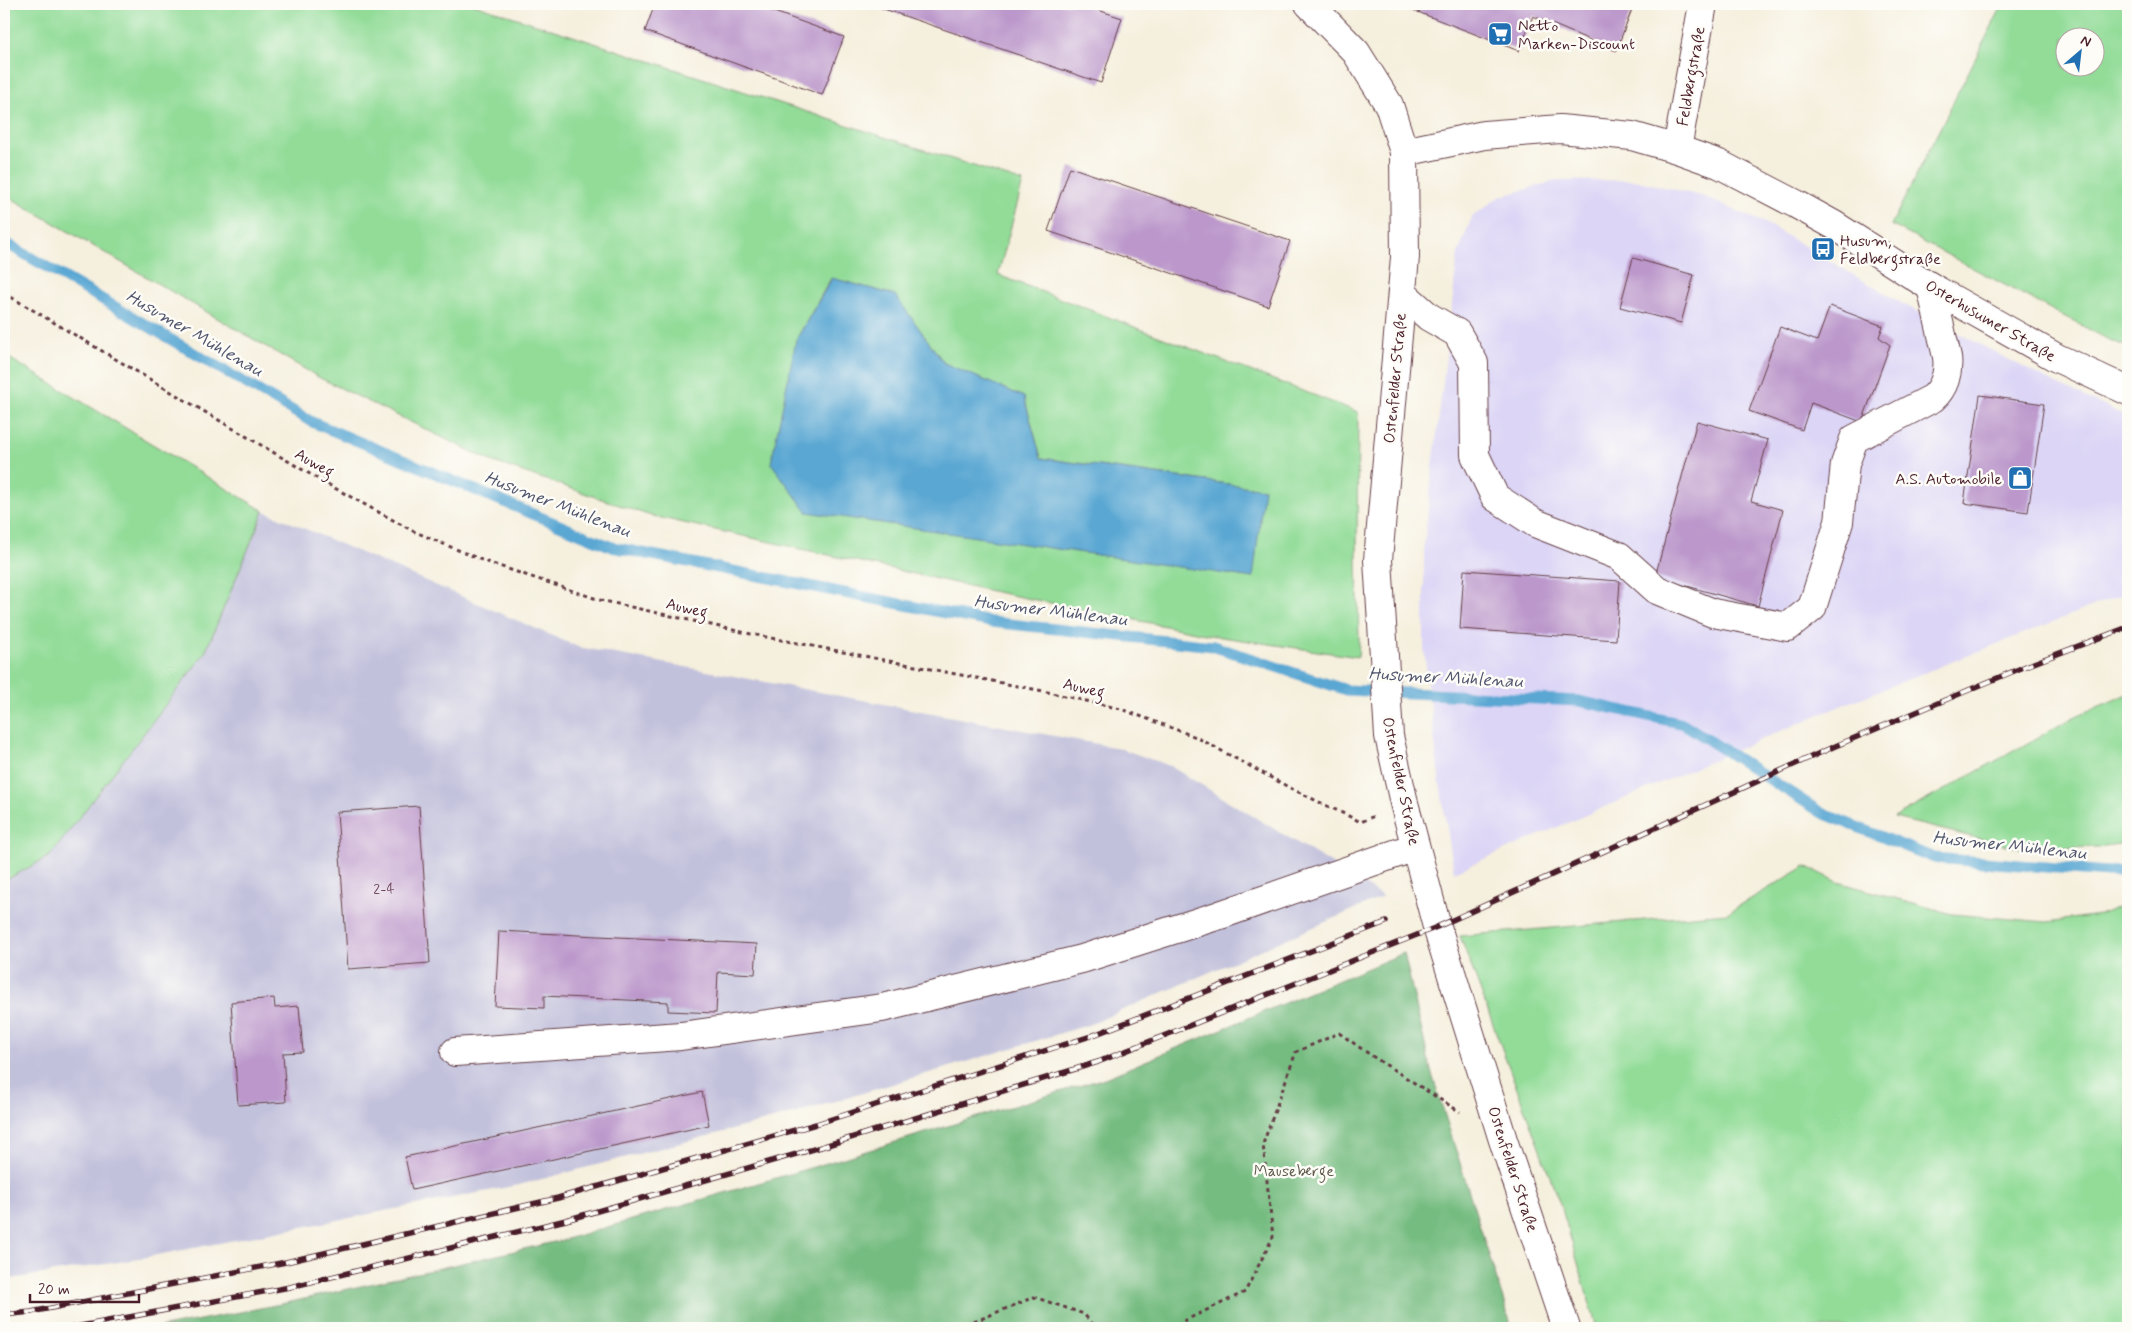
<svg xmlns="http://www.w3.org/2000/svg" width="2132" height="1332" font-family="Mynerve,sans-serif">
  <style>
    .built { fill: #dcd5f6 }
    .industrial { fill: #c2c1dc }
    .green { fill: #92dc98; stroke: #6e7e62; fill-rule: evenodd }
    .forest { fill: #75bc80; stroke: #606e56 }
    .water { fill: #5aa7d3; stroke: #52637f }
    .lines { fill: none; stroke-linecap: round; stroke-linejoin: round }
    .stream { stroke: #5aa7d3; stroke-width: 11 }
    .building { fill: #bb97cb }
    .minor-casing { stroke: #643e46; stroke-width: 30 }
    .major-casing { stroke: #643e46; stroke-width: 30 }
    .path { stroke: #643e46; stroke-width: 3; stroke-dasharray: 4 4; stroke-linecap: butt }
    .minor { stroke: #fff; stroke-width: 28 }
    .major { stroke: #fff; stroke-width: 28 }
    .rail-casing { stroke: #4a1f2b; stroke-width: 5.5 }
    .rail { stroke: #fdfcf7; stroke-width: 4; stroke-dasharray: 11; stroke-linecap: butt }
    .labels { text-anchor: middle; stroke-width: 5; stroke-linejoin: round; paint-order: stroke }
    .number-label { font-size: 14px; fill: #663d53 }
    .poi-label { font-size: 16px; fill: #4a1f2b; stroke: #fdfcf7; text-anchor: start }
    .street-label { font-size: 16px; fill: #4a1f2b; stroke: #fdfcf7 }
    .park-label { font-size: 16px; fill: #60584c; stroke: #fdfcf7 }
    .water-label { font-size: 18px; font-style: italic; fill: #50556e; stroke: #fdfcf7 }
  </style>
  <rect width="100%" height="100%" fill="#fdfcf7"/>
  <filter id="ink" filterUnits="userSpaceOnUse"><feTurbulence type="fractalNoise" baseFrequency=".02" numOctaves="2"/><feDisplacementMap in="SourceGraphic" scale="10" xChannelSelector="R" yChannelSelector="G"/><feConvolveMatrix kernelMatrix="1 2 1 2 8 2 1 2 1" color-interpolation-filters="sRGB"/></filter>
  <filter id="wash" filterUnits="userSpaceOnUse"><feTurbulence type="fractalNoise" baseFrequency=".0096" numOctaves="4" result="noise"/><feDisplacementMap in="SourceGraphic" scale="20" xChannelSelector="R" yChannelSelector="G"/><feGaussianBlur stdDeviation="1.12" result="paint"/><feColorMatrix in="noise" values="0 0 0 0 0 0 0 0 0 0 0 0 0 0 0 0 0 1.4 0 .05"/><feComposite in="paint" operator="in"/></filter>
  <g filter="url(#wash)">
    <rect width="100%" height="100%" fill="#f5efdd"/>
    <polygon class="built" points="1634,180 1702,196 1765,223 1903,304 2050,381 2128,417 2128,592 1818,715 1454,872 1439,778 1424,648 1424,544 1458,253 1472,217 1499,197 1555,181"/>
    <polygon class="industrial" points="264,511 578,647 1119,748 1170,766 1329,862 1383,897 1088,1025 796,1113 519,1185 131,1260 4,1280 4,881 50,856 205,653"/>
    <g class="green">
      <path d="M4,4H474L1023,182L998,275L1358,412L1357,559L1359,640L1358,657L1215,636L996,592L648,515L491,461L320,378L4,194ZM831,278L895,295L944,363L1024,397L1041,458L1264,489L808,512L796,340Z"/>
      <path d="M2003,4H2128V347L2109,340L1891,225ZM2064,38H2094V68H2064Z"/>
      <polygon points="4,355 264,511 205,653 50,856 4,881"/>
      <polygon points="2128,694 2128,843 2097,847 2023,849 1894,818 2076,716"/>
      <polygon points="1806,866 1838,882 1952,914 2047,922 2100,915 2128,902 2128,1328 1597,1328 1562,1209 1460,936 1727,913"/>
    </g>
    <polygon class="forest" points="1404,953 1431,1071 1512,1328 159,1328 291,1302 563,1240 827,1163 1105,1078"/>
    <polygon class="water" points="832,278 895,295 944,363 1024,397 1041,458 1264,489 1253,578 807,512 771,463 796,340"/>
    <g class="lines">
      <polyline class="stream" points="4,242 312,422 612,547 991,622 1213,646 1346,690 1579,701 1684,724 1822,813 1934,858 2108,872 2128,871"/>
    </g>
    <g id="blocks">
      <g class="building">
        <polygon points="552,4 567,4 566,9"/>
        <polygon points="655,4 752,4 844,37 822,95 645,31"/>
        <polygon points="882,4 1080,4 1122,18 1101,83 881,8"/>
        <polygon points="1412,4 1634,4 1616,51 1533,16 1519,51 1410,9"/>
        <polygon points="1070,167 1290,241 1268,306 1048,231"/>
        <polygon points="1633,258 1694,275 1681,323 1620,307"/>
        <polygon points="1830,306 1883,326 1879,337 1890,345 1862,422 1811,403 1802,430 1749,411 1780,327 1817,341"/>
        <polygon points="1980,395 2044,404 2028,512 1964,503"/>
        <polygon points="1697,421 1768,440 1751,501 1783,510 1758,606 1655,577"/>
        <polygon points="1464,570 1620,581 1616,640 1460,629"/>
        <polygon points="419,806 430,963 348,969 337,812"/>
        <polygon points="499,931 757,944 755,974 718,972 716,1013 668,1011 668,1002 544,996 544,1008 495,1006"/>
        <polygon points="274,998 275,1008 299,1006 303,1052 283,1053 286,1102 238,1105 231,1002"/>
        <polygon points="702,1092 709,1125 412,1190 405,1157"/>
      </g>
    </g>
  </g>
  <g filter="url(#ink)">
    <use href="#blocks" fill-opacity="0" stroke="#643e46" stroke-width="1"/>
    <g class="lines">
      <defs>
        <g id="minor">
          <polyline points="1677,149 1703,4"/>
          <polyline points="1404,152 1484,135 1560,129 1632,136 1677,149 1719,164 1796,204 1834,225 1931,287 2057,358 2128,391"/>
          <path d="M1402,293L1429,317L1457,333L1474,363L1475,455L1495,497L1535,523L1619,556L1657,590L1713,613L1788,627L1812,608L1839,522L1845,464L1854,439L1933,398C1944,388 1949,373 1947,357L1931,287"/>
          <polyline points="455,1052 681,1036 882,1008 1082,959 1220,915 1415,847"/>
        </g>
        <polyline id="major" points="1309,4 1356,52 1389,105 1404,152 1405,257 1378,560 1389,736 1404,803 1437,927 1503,1140 1566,1328"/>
      </defs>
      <use href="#minor" class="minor-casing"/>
      <use href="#major" class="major-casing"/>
      <g class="path">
        <polyline points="4,293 320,480 413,531 484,561 600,600 751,634 1043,691 1121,709 1196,737 1294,790 1361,822 1374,816"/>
        <polyline points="959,1328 1034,1297 1084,1314 1095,1328"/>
        <polyline points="1169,1328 1245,1292 1273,1237 1263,1144 1296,1052 1339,1033 1372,1056 1460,1112"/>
      </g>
      <use href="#minor" class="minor"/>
      <use href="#major" class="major"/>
      <defs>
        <g id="rail">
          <polyline points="4,1315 31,1312 286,1262 558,1198 816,1124 1091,1036 1386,922"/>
          <polyline points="70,1328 290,1287 566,1220 821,1147 1098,1062 1437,927 1833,747 2026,666 2128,627"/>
        </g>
      </defs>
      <use href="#rail" class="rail-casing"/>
      <use href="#rail" class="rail"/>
    </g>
  </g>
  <defs>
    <symbol id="supermarket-square" viewBox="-11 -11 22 22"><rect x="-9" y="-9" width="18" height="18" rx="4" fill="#1f6fb2" stroke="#fdfcf7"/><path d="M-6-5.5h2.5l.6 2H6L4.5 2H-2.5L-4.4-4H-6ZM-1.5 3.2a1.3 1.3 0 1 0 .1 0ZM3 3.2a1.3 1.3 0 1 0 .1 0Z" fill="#fff"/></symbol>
    <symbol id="bus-square" viewBox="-11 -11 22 22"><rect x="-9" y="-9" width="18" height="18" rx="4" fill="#1f6fb2" stroke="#fdfcf7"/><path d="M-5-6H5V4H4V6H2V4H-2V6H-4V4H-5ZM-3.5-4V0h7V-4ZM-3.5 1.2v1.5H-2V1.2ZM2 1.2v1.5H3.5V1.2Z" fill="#fff"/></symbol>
    <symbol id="shop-square" viewBox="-11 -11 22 22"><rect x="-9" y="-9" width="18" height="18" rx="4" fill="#1f6fb2" stroke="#fdfcf7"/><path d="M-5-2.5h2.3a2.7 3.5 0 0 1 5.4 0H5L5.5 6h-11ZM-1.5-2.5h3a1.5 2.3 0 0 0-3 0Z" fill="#fff"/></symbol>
  </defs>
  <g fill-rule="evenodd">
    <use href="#supermarket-square" x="1486" y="20" width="28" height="28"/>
    <use href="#bus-square" x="1809" y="235" width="28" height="28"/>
    <use href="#shop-square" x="2006" y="464" width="28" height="28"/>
  </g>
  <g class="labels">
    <g class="number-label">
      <text x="384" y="893">2-4</text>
    </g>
    <g class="poi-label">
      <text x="1518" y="31">Netto<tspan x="1518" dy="18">Marken-Discount</tspan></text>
      <text x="1840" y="246">Husum,<tspan x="1840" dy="18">Feldbergstraße</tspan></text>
      <text x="2002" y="484" text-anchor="end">A.S. Automobile</text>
    </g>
    <g class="street-label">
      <text transform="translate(1690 76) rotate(-80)" y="6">Feldbergstraße</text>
      <text transform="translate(1991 320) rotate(30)" y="6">Osterhusumer Straße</text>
      <text transform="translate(1394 378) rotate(-85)" y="6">Ostenfelder Straße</text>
      <text transform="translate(315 462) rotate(30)" y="6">Auweg</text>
      <text transform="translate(687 607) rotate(13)" y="6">Auweg</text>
      <text transform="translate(1084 687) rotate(13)" y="6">Auweg</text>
      <text transform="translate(1402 781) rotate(78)" y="6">Ostenfelder Straße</text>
      <text transform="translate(1514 1169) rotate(72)" y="6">Ostenfelder Straße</text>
    </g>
    <g class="park-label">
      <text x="1294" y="1176">Mauseberge</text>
    </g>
    <g class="water-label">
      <text transform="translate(195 333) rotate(30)" y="6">Husumer Mühlenau</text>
      <text transform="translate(558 504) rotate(21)" y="6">Husumer Mühlenau</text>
      <text transform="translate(1051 610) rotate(7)" y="6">Husumer Mühlenau</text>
      <text transform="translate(1446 677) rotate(3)" y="6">Husumer Mühlenau</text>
      <text transform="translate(2010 845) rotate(6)" y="6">Husumer Mühlenau</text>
    </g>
  </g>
  <rect width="2132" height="1332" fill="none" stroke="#fdfcf7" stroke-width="20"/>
  <g transform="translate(2080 52) rotate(28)"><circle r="24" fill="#fdfcf7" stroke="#b5a4a5"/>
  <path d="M0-4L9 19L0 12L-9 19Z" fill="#1f6fb2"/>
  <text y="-8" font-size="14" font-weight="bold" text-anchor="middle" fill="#4a1f2b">N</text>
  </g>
  <path d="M30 1294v8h109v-8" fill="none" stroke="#4a1f2b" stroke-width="2.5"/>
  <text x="38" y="1294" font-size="15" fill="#4a1f2b" stroke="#fdfcf7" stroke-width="4" paint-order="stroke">20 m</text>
</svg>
